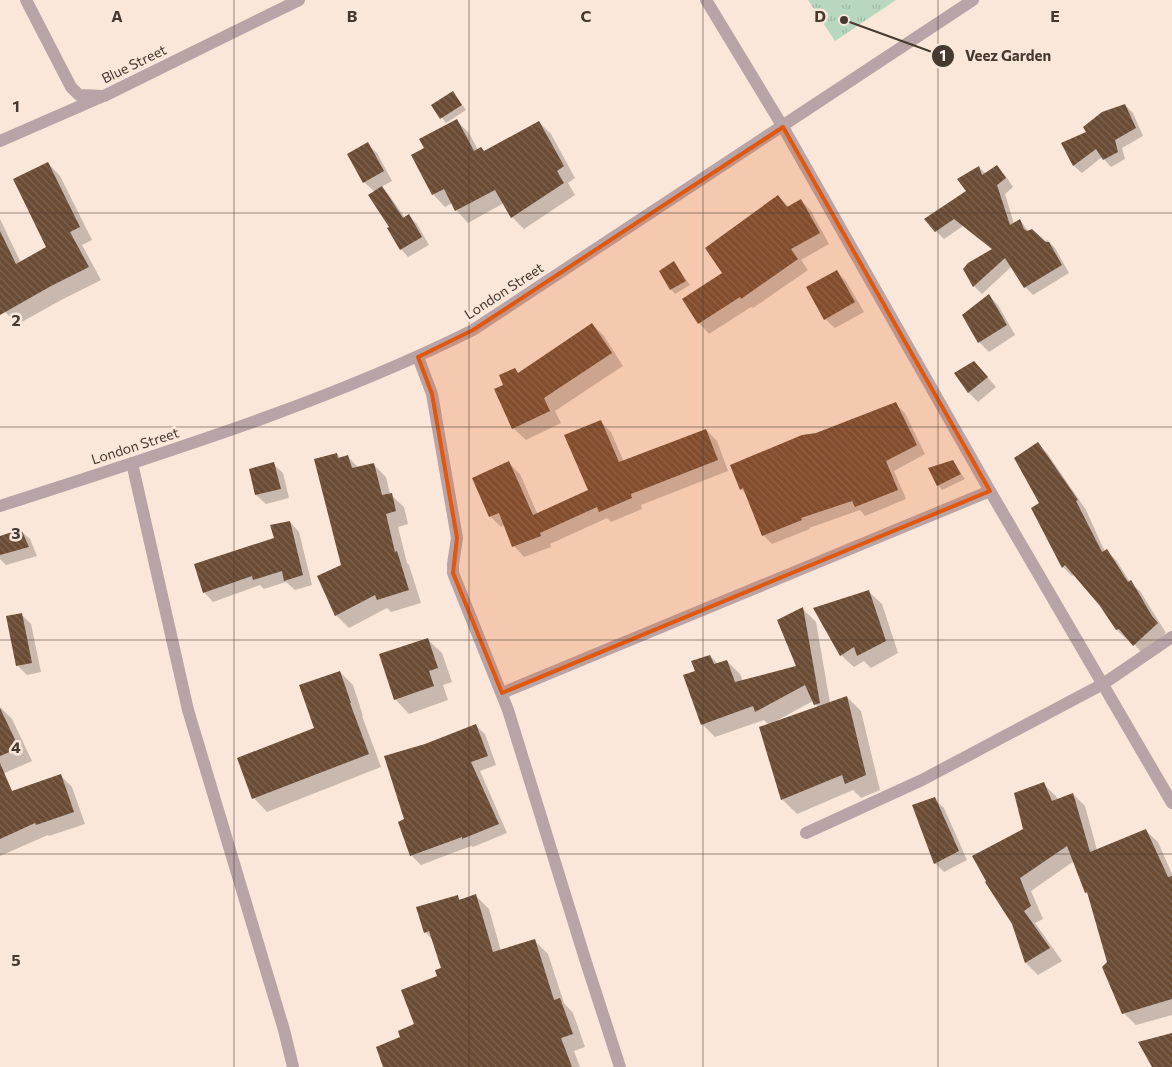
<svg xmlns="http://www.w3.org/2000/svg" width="1172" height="1067" font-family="Commissioner,sans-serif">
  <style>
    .park { fill: url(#park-tufts) }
    .shadow { fill: #0003; fill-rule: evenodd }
    .building { fill: url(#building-back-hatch) }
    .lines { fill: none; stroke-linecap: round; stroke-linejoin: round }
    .minor { stroke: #b8a4a7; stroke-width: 12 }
    .marked { fill: #e0570e; fill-opacity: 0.2; stroke: #e0570e; stroke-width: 4; stroke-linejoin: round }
    .grid { fill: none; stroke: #453930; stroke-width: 1; stroke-opacity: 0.55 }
    .labels { text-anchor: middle; stroke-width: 5; stroke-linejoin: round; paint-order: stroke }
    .street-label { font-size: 14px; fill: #453930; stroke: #fae7d9 }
    .grid-label { font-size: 16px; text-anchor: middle; font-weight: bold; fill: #453930; stroke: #fae7d9; stroke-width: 5; stroke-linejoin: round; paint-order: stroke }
    .leader { fill: none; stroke: #453930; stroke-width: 2 }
    .callout-dot { fill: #453930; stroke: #fae7d9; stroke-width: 2 }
    .mark-label { font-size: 15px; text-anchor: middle; font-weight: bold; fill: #fff }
    .callout-label { font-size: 15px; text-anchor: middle; font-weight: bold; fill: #453930; stroke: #fae7d9; stroke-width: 5; stroke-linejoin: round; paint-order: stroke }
  </style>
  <defs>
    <pattern id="park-tufts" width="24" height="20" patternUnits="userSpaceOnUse" patternTransform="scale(1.25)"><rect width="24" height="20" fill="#b7d8bf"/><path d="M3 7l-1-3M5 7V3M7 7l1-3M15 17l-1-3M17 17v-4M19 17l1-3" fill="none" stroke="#9fbaa4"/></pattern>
    <pattern id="building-back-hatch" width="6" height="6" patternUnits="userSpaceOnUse" patternTransform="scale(1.25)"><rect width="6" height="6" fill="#6a4c35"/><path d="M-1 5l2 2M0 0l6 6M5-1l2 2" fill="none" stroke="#7d6451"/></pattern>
  </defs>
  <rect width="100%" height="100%" fill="#fae7d9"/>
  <polygon class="park" points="808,0 896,0 835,41"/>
  <g class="shadow">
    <polygon points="453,93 466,110 446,123 433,106"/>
    <polygon points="1125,105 1133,113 1143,136 1122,148 1125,159 1111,167 1102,157 1082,173 1074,166 1062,144 1088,132"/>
    <polygon points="457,121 469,133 478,150 485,152 539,122 551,134 575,178 568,183 575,195 524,229 512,217 504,203 468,223 456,210 452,203 445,207 433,194 426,149"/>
    <polygon points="367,144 377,153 392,181 381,187 389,195 405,218 409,216 417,224 429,245 408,257 401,249 375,192 364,182"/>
    <polygon points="48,163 60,176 92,240 82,245 101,280 63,299 18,324 5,312 0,302 0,219 21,263 48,247"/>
    <polygon points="979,167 986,174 997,167 1005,175 1013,187 1005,194 1014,224 1020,220 1029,232 1044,242 1047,240 1055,248 1069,273 1033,295 1025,287 1012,266 982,294 974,286 993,250 963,226 944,239 936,231 968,191"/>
    <polygon points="778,196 789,207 801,200 811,211 829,244 801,260 808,270 753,308 751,307 709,334 699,323 684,300 724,273"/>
    <polygon points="674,263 690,285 675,294 671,289"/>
    <polygon points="837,272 846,281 864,312 835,328 825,319"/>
    <polygon points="989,296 998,305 1015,335 989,352 979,342 963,315"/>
    <polygon points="592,324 604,336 623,366 555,411 561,423 526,440 513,428 505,385 515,369 519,374"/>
    <polygon points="983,372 996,387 978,402 969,393 956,374"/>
    <polygon points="896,404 905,413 925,454 894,471 906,499 865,516 860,510 809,528 810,529 772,544 763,535 747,495 741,489"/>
    <polygon points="600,421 611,432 624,462 706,430 717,441 728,471 641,505 642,509 611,522 607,518 550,544 551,547 524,557 514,546 505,525 501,527 490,516 509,463 520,474 538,515 589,491"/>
    <polygon points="1038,444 1047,453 1086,510 1105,552 1107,551 1116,560 1130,582 1140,591 1166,633 1143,654 1128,638 1126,639 1117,630 1101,605 1075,574 1072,576 1063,567 1033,509 1041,504"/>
    <polygon points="337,454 341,459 348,457 359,468 373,464 386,477 390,494 404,507 408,524 398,527 407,563 409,565 421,603 391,612 387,608 349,628 336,615 342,566"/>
    <polygon points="952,462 965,479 942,490 938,485"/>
    <polygon points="273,464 283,473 289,498 266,504 256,495"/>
    <polygon points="290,522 299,532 312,585 295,590 286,582 264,589 260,585 213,602 204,592 275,539"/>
    <polygon points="20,530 30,539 37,556 6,565 0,559 0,538"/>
    <polygon points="869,592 882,604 898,653 871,668 864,661 854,667 841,655"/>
    <path d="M803,609L816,622L830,703L847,697L861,711L880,790L861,798L853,790L797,814L782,799L761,728L769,725L764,720L715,737L702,724L696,672L710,656L718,664L727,661L740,674L743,681L798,667ZM813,701L818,707L777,722L776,721Z"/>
    <polygon points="21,614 31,624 41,672 27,675 18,666"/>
    <polygon points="427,639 442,653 452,682 443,685 448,700 409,714 395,699"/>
    <polygon points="340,672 353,685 363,716 362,716 381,767 267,812 254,798 315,729"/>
    <polygon points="0,707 12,719 32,761 0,775"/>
    <polygon points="475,725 485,734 496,765 480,771 507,833 473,847 471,846 421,865 412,856 399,822 405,820 425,745"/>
    <polygon points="60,775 72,787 85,824 49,836 48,835 0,856 0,796"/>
    <polygon points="1043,784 1056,796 1058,800 1073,794 1085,806 1097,850 1145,830 1158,842 1172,874 1172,1015 1136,1025 1124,1013 1089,895 1086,893 1074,861 1031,891 1043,919 1035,923 1062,961 1038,975 1026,963 1013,924 1024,829"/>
    <polygon points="934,799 944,808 967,860 944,872 935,863"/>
    <polygon points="476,896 489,909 501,951 535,941 548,954 564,1003 573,1013 585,1047 574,1051 580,1067 386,1067 402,1038 416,1025 442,969 434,941 425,932 457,897 461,900"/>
  </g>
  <g class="building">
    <polygon points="453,91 462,105 440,119 431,105"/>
    <polygon points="1125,104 1136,128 1115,140 1118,152 1103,160 1096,149 1073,166 1061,143 1086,132 1083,127 1102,112"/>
    <polygon points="457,119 474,151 481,147 484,151 539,121 564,166 557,171 564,183 511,218 495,190 455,211 444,189 432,195 411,155 424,148 419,139"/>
    <polygon points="368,142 384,171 363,183 347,154"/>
    <polygon points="48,162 80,227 70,232 89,267 51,286 0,315 0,231 16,264 46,247 13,179"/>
    <polygon points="997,165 1006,178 997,185 1010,225 1020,219 1024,229 1027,231 1032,229 1046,242 1049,242 1062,265 1024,288 1005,258 973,287 963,269 968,263 992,249 954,219 935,232 924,219 966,191 957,179 979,166 982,175"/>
    <polygon points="382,186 403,218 409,214 422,237 400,250 387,228 389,227 368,195"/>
    <polygon points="778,195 787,207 801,199 820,233 791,249 798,259 741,299 740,297 698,324 682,299 722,273 705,248"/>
    <polygon points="674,261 686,281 670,290 659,271"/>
    <polygon points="837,270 855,302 824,320 806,287"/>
    <polygon points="989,294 1007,325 978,343 962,315"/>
    <polygon points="592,323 612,353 544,398 550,411 512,429 494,389 503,385 499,375 515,368 518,373"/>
    <polygon points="974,361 988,377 968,393 954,373"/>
    <polygon points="896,402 917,445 886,461 898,490 855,507 852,501 801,518 802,520 762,536 743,488 740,490 730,465 802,435 816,433"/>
    <polygon points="601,420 619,462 706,429 718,460 631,494 632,498 599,512 597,507 540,533 541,536 512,547 499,513 489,517 472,478 509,461 533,515 588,490 564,435"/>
    <polygon points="1038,442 1078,500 1076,501 1102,552 1107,549 1128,582 1131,580 1152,616 1158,623 1133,646 1119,629 1116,630 1100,606 1065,565 1062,568 1031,508 1039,503 1014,458"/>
    <polygon points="337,453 338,458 348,455 352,468 374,463 382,495 392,493 396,511 386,514 395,552 397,551 409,590 377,600 375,595 335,616 317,576 341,565 314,459"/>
    <polygon points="953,460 961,474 937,486 928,468"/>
    <polygon points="274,462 281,489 255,495 249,469"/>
    <polygon points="290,521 303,575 284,581 282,571 253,580 252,576 203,593 194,564 274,538 270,525"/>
    <polygon points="21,529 29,547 0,555 0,536"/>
    <polygon points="869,590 886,641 857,656 854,647 840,656 813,608"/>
    <polygon points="803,607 820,703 814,705 805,685 755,712 753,706 701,725 683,675 695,671 691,661 710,655 714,664 727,660 735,682 796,666 777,620"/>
    <polygon points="22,613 32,663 16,666 6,616"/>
    <polygon points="428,638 438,668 429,671 434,686 394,700 379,654"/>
    <polygon points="340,671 351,703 350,703 369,754 252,799 237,758 314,728 299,685"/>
    <polygon points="847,696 866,775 845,784 842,775 781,800 759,727"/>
    <polygon points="0,708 19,748 0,756"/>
    <polygon points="476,724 488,756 471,762 499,824 462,839 462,837 410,856 398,822 404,819 384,756 425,744"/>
    <polygon points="0,763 12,791 61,774 74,812 36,825 35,823 0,839"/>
    <polygon points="1044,782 1052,801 1073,793 1090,852 1146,829 1168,877 1172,876 1172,999 1122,1014 1102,967 1107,962 1087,892 1085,893 1067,846 1020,878 1031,906 1024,911 1050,948 1025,963 1012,924 985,882 986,881 972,856 1023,829 1014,793"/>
    <polygon points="935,797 959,851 934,864 912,805"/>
    <polygon points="476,894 493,952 535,939 554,1000 560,998 573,1034 561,1038 572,1067 383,1067 376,1047 400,1037 398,1031 414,1024 401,990 437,976 435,970 441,968 429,931 424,933 416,907 458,895 459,900"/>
    <polygon points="1172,1033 1172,1067 1152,1067 1138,1042"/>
  </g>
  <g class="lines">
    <g class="minor">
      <polyline points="26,0 71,87 79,95 104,96 299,0"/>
      <polyline points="706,0 783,127 990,491 1172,803"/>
      <polyline points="0,141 101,97"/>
      <polyline points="418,357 432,394 457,538 453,564 453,573 508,710 585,959 620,1067"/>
      <polyline points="132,463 188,710 284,1030 293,1067"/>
      <path d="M0,506C160,454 322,405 473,330L973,0"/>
      <polyline points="502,693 990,491"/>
      <polyline points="806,833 922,780 1103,684 1172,637"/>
    </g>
  </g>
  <path class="marked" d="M783,127L990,491L502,693L453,573L457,538L432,394L418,357L473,330Z"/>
  <path class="grid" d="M234,0V1067M469,0V1067M703,0V1067M938,0V1067M0,213H1172M0,427H1172M0,640H1172M0,854H1172"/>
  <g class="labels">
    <g class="street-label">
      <text transform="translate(134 64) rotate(-26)" y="5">Blue Street</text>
      <text transform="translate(504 291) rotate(-33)" y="5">London Street</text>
      <text transform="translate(135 446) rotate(-18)" y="5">London Street</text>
    </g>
  </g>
  <g class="grid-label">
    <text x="117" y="22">A</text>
    <text x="352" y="22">B</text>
    <text x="586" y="22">C</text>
    <text x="820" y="22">D</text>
    <text x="1055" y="22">E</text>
    <text x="16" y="112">1</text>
    <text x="16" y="326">2</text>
    <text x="16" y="539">3</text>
    <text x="16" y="753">4</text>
    <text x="16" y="966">5</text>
  </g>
  <path class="leader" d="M844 20L943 56"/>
  <g class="callout-dot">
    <circle cx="844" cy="20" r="5"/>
    <circle cx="943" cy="56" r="12"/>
  </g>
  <g class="mark-label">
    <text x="943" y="61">1</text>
  </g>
  <g class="callout-label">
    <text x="1008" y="61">Veez Garden</text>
  </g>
</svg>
